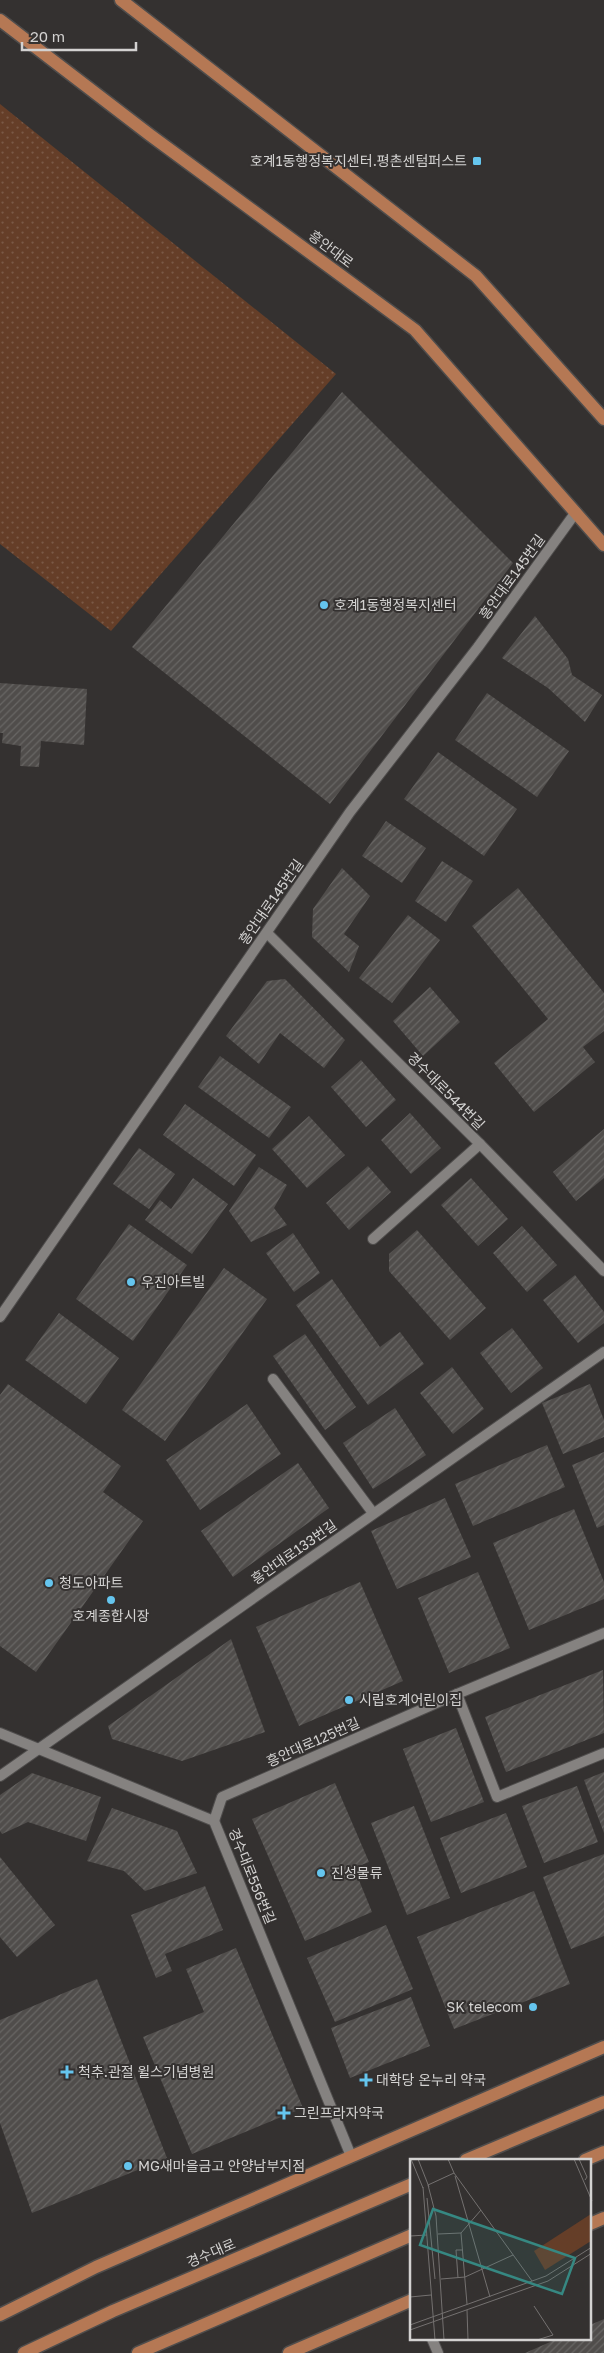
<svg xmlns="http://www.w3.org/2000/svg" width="604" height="2353" font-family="'Golos Text','Noto Sans KR',sans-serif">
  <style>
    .green { fill: url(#green-dots) }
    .building { fill: url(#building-hatch) }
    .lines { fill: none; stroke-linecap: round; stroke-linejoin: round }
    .service-casing { stroke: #4f4d4c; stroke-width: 12 }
    .minor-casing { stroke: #4f4d4c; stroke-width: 12 }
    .primary-casing { stroke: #4f4d4c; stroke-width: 15 }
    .service { stroke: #858280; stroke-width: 10 }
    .minor { stroke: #858280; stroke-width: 10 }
    .primary { stroke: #b57854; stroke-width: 12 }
    .poi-dot { fill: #65c5ee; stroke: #343130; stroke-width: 2 }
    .labels { text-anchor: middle; stroke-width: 4; stroke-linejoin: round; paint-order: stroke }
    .poi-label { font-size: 14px; fill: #d3d2d1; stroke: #343130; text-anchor: start }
    .street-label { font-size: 14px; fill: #d3d2d1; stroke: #343130 }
    .inset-road { fill: none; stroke: #747170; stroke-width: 1 }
    .view { fill: #368882; fill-opacity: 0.15; stroke: #368882; stroke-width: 2.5 }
    .inset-edge { fill: none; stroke: #d3d2d1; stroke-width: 2.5 }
  </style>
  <defs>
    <pattern id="green-dots" width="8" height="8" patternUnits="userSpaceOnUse" patternTransform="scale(1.25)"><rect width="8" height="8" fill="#653e28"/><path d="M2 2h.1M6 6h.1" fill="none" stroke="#7a5946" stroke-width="1.8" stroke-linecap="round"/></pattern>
    <pattern id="building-hatch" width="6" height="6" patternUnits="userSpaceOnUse" patternTransform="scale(1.25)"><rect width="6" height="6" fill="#504d4b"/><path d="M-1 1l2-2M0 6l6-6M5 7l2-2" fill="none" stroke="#686664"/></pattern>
  </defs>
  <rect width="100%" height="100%" fill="#343130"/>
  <polygon class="green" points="0,104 336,374 111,631 0,544"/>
  <g class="building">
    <polygon points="342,392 513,563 330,804 132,647"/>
    <polygon points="535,616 568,659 572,675 602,695 585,722 548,688 502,658"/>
    <polygon points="0,683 87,689 84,745 41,741 39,767 20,766 21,746 2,743 3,733 0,733"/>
    <polygon points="487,693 569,751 537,797 455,740"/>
    <polygon points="438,752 517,809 484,856 404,799"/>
    <polygon points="386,821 426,848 402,883 362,856"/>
    <polygon points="442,861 473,881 446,922 415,901"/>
    <polygon points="342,868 370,896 344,934 359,946 349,972 312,937 313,909"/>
    <polygon points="518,888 604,993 604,1031 583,1047 595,1062 534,1112 494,1063 548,1019 472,926"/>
    <polygon points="408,915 440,940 392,1003 359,978"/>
    <polygon points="285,979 345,1040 324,1068 280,1033 259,1064 226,1036 267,981"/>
    <polygon points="430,987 460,1022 423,1056 393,1021"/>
    <polygon points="220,1056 291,1107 269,1138 198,1087"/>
    <polygon points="361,1060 396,1100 366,1127 331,1087"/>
    <polygon points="185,1104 256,1155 234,1186 163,1135"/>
    <polygon points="410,1113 441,1148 411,1174 381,1140"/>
    <polygon points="309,1116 345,1155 307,1188 272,1149"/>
    <polygon points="604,1129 604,1178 576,1201 553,1172"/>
    <polygon points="139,1148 175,1174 149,1209 113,1184"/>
    <polygon points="368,1166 391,1192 349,1230 326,1203"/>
    <polygon points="259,1167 287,1185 274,1208 287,1225 251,1242 229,1211"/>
    <polygon points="193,1178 228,1204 192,1254 145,1220 160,1200 171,1209"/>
    <polygon points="471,1178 508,1219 478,1246 441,1205"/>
    <polygon points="129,1224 187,1265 133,1341 76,1299"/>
    <polygon points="522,1226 557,1265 527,1292 493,1253"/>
    <polygon points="417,1230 486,1308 450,1340 389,1271 389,1254"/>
    <polygon points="293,1233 320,1273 294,1292 266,1253"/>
    <polygon points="224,1268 267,1299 165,1441 122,1410"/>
    <polygon points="575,1275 604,1312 604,1323 578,1343 543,1300"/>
    <polygon points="332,1279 380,1347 400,1332 424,1364 368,1405 296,1305"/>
    <polygon points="59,1313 119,1358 86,1404 25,1360"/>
    <polygon points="512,1328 543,1368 511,1393 480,1353"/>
    <polygon points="305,1334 356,1407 325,1430 273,1356"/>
    <polygon points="452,1367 484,1409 453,1434 420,1393"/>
    <polygon points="8,1384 121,1466 103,1492 143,1521 36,1672 0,1646 0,1395"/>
    <polygon points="590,1384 604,1420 604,1437 563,1454 542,1403"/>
    <polygon points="247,1404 281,1454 200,1510 166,1460"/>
    <polygon points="395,1408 426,1455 373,1489 343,1443"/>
    <polygon points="547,1445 565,1487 473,1526 455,1484"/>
    <polygon points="604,1452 604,1525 597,1528 572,1465"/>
    <polygon points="298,1463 329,1508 233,1577 201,1531"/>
    <polygon points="445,1498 471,1557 397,1589 371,1531"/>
    <polygon points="574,1509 604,1582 604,1599 529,1630 493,1543"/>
    <polygon points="478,1572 510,1648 449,1673 418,1598"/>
    <polygon points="360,1582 403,1681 299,1726 256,1627"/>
    <polygon points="231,1639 265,1732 182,1761 112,1739 108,1726"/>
    <polygon points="603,1670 604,1733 506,1772 485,1717"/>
    <polygon points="456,1728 484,1802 431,1822 403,1749"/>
    <polygon points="604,1772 604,1833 584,1780"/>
    <polygon points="32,1773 101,1797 86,1841 28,1822 2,1834 0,1831 0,1795"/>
    <polygon points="335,1783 369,1862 354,1868 372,1912 305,1941 252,1819"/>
    <polygon points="577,1786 598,1842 544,1863 522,1806"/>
    <polygon points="414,1806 450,1898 407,1915 371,1823"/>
    <polygon points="112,1808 177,1831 197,1873 145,1891 124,1871 87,1861"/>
    <polygon points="506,1813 527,1867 461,1893 440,1838"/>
    <polygon points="604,1854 604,1936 571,1949 543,1877"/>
    <polygon points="0,1857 55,1925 17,1957 0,1937"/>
    <polygon points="205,1886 223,1930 165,1954 172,1971 156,1978 131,1915"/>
    <polygon points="534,1891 570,1984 454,2029 417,1937"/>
    <polygon points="386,1925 413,1989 335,2022 307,1958"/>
    <polygon points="236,1948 303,2108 192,2154 143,2037 204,2012 186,1969"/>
    <polygon points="97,1979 167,2158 32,2213 0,2123 0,2020"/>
    <polygon points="411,1997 430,2046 350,2078 331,2028"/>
    <polygon points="604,2319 604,2353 525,2353 557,2339 590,2339 590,2325"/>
  </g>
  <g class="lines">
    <defs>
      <g id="service">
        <polyline points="373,1239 480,1144"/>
        <polyline points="273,1379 373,1513"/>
      </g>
      <g id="minor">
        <polyline points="267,933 480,1144 604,1271"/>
        <polyline points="0,1317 350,812 478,647 576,512"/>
        <polyline points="457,1694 497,1797 604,1753"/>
        <polyline points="0,1733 214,1821 351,2156"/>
        <polyline points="0,1776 604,1352"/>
        <polyline points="214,1821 222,1797 457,1694 604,1633"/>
        <polyline points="432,2339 438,2353"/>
      </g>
      <g id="primary">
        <polyline points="121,0 476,276 604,419"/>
        <polyline points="0,20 150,135 415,330 604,545"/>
        <polyline points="466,2160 604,2102"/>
        <polyline points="585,2160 604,2152"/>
        <polyline points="590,2224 604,2218"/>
        <polyline points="0,2315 96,2267 604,2047"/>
        <polyline points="24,2353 113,2311 412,2184"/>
        <polyline points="138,2353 412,2235"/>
        <polyline points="289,2353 412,2300"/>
      </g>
    </defs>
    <use href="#service" class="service-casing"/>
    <use href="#minor" class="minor-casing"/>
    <use href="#primary" class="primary-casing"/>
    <use href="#service" class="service"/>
    <use href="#minor" class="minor"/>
    <use href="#primary" class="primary"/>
  </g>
  <g class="poi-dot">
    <rect x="472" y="156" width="10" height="10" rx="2.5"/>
    <circle cx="324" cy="605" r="5"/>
    <circle cx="131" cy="1282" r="5"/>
    <circle cx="49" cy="1583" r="5"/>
    <circle cx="111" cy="1600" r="5"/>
    <circle cx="349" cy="1700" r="5"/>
    <circle cx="321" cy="1873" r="5"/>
    <circle cx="533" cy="2007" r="5"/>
    <path d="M64.5 2064.5h5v5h5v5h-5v5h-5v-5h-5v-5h5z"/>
    <path d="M363.5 2072.5h5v5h5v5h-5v5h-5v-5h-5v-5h5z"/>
    <path d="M281.5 2105.5h5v5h5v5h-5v5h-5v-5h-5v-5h5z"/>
    <circle cx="128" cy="2166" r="5"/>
  </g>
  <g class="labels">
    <g class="poi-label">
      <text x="467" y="166" text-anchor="end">호계1동행정복지센터.평촌센텀퍼스트</text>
      <text x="334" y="610">호계1동행정복지센터</text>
      <text x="141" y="1287">우진아트빌</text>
      <text x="59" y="1588">청도아파트</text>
      <text x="111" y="1621" text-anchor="middle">호계종합시장</text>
      <text x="359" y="1705">시립호계어린이집</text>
      <text x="331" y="1878">진성물류</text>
      <text x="523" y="2012" text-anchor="end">SK telecom</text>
      <text x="78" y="2077">척추.관절 윌스기념병원</text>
      <text x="376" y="2085">대학당 온누리 약국</text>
      <text x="294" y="2118">그린프라자약국</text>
      <text x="138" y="2171">MG새마을금고 안양남부지점</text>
    </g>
    <g class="street-label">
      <text transform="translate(331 249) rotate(37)" y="5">흥안대로</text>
      <text transform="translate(512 577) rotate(-54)" y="5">흥안대로145번길</text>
      <text transform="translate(271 902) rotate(-55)" y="5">흥안대로145번길</text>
      <text transform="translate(446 1091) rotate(45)" y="5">경수대로544번길</text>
      <text transform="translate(294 1552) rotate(-35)" y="5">흥안대로133번길</text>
      <text transform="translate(313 1742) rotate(-24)" y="5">흥안대로125번길</text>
      <text transform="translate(252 1876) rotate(68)" y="5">경수대로556번길</text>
      <text transform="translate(211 2253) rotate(-23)" y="5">경수대로</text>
    </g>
  </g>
  <g transform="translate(410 2159)">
    <rect width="181" height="181" fill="#343130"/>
    <path d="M181,55V82L135,111L124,92Z" fill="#653e28"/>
    <path class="inset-road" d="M1,0L13,29M8,0L19,28M38,0L44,14L122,122M164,0L182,42M169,0L177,18L175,21M45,17L80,138M18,26L44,14M18,26L26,57L34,181M13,28L25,181M17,39L25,120M51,74L57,145M28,75L51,74L71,51M0,77L17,76M48,119L46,91H53M31,120L55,118L103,96M0,138L21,136M124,147L143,176L127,181M57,151L58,181M0,166L136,117L182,88M0,171L138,122L182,94"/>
    <path class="view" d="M23,50L165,99L152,135L10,86Z"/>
    <rect width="181" height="181" class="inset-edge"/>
  </g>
  <path d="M22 42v8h114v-8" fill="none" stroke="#d3d2d1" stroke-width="2.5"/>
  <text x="30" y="42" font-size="15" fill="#d3d2d1" stroke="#343130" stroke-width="4" paint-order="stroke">20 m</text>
</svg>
